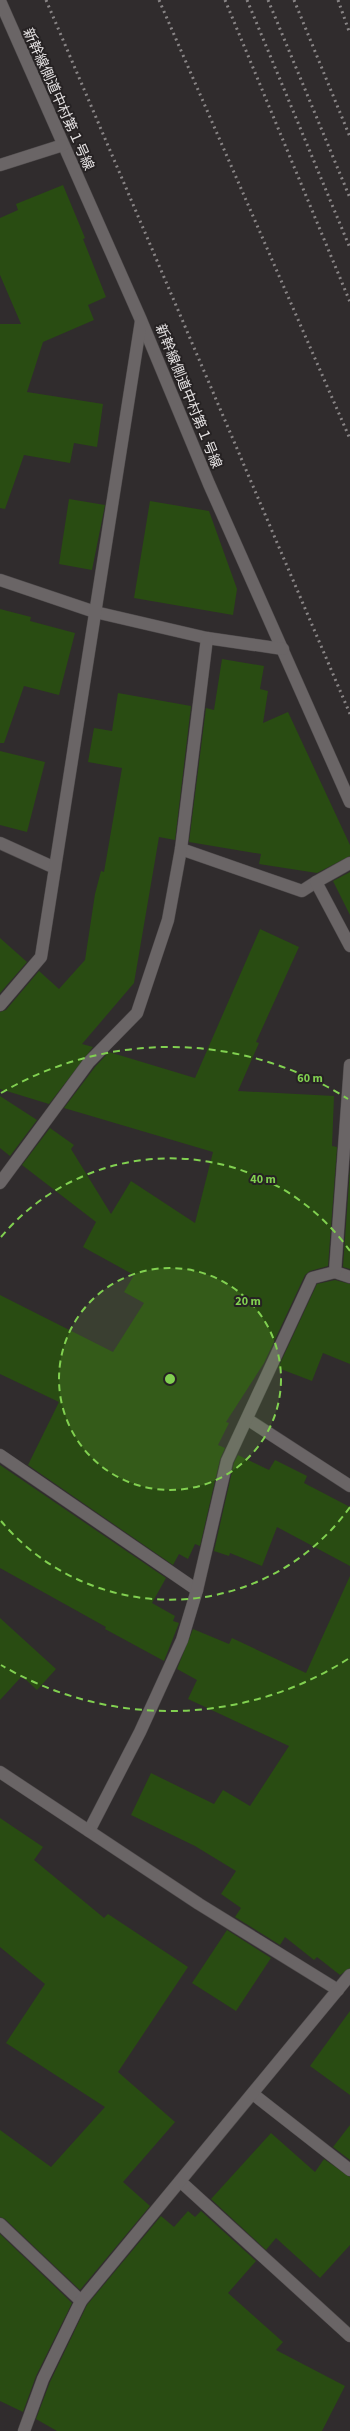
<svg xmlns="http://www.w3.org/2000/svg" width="350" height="2431" font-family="'Source Sans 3','Noto Sans JP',sans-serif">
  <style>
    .building { fill: #294c12 }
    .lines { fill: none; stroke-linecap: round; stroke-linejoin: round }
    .service-casing { stroke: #4e4a4b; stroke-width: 13 }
    .minor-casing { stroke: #4e4a4b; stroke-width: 13 }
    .tertiary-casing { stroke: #4e4a4b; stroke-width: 13 }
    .service { stroke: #6a6566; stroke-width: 12 }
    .minor { stroke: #6a6566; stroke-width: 12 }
    .tertiary { stroke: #6a6566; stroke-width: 12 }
    .rail { stroke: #898586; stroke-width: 3; stroke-dasharray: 2 4; stroke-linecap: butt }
    .ring { fill: none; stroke: #81d050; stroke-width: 2; stroke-dasharray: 7 5 }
    .labels { text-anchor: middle; stroke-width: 4; stroke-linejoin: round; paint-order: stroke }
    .street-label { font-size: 14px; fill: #e6e3e4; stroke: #262223 }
    .centre { fill: #81d050; stroke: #262223; stroke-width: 2 }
    .ring-label { font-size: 12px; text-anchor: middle; font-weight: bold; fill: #81d050; stroke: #262223; stroke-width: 4; stroke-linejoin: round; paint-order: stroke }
  </style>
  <rect width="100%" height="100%" fill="#302c2d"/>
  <g class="building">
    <polygon points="63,185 85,238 83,239 106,297 88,305 94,320 43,342 27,392 103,404 97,447 74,443 70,463 24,455 5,509 0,508 0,324 21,324 0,275 0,218 18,210 16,204"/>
    <polygon points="69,499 105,505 92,570 59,564"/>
    <polygon points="150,501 209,511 237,589 233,615 134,598"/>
    <polygon points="0,609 31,617 30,621 75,633 59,695 24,686 4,743 0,743"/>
    <polygon points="222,659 264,666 260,689 268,691 263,723 288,712 350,845 350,856 317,873 259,864 261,854 189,842 206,708 214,710"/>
    <polygon points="118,693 191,706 175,840 159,837 134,983 82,1044 93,1047 49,1104 0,1089 0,1012 6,1010 39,971 59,989 85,960 95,894 101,871 104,872 122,768 88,762 94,728 112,731"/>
    <polygon points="0,751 45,762 27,832 0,825"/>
    <polygon points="350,872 350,915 333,881"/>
    <polygon points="260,929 299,947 256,1042 259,1043 238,1091 334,1096 332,1146 337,1147 328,1266 310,1271 305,1275 264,1363 226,1422 229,1423 218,1445 225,1448 220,1459 200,1546 195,1544 188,1559 179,1554 173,1565 28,1465 59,1402 0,1374 0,1295 113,1352 144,1303 124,1292 134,1275 83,1247 96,1222 22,1165 50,1128 74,1145 71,1149 111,1214 131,1181 195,1223 213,1152 64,1108 95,1067 109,1052 195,1078"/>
    <polygon points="0,938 27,962 0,993"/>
    <polygon points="0,1096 37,1120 10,1156 0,1148"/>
    <polygon points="350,1169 350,1269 343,1267"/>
    <polygon points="335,1280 350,1284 350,1364 323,1353 312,1381 278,1368 317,1284"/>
    <polygon points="238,1455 269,1470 275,1460 307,1476 304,1483 350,1507 350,1566 277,1527 262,1566 230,1553 229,1556 214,1551 234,1463"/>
    <polygon points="0,1465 166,1578 152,1603 175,1616 173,1621 179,1623 164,1661 105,1629 106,1627 0,1568"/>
    <polygon points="350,1576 350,1968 340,1975 317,1957 314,1960 285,1937 280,1945 235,1917 241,1908 221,1894 236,1871 195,1846 131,1815 151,1773 214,1804 223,1790 250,1806 289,1746 188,1699 197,1680 177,1669 193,1629 229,1644 232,1638 306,1673"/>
    <polygon points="0,1618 56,1669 37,1690 22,1676 0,1700"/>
    <polygon points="0,1818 43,1847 34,1860 104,1918 108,1914 188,1967 118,2072 175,2122 123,2182 150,2206 80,2290 5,2219 0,2217 0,2130 51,2167 105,2107 6,2043 45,1984 0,1947"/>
    <polygon points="227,1930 271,1958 236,2011 192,1983"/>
    <polygon points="350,2011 350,2095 310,2066"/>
    <polygon points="350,2125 350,2160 333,2147"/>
    <polygon points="271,2133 315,2172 324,2159 350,2177 350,2245 320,2278 276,2238 266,2250 211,2199"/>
    <polygon points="188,2211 195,2217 201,2211 256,2261 228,2293 283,2342 276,2350 345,2386 322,2431 57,2431 36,2419 50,2382 87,2305 161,2216 174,2227"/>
    <polygon points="0,2234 72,2303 36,2376 23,2412 0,2401"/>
  </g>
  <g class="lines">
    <defs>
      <g id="service">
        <polyline points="0,843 55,868"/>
        <polyline points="181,849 302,891 316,882"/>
        <polyline points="350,863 316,882 350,946"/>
        <polyline points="335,1272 350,1277"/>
        <polyline points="247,1419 350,1486"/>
        <polyline points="0,1455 197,1590"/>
        <polyline points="89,1831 140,1732 182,1640 197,1590 227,1461 312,1278 335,1272 350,1065"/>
        <polyline points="253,2094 350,2170"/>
        <polyline points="0,2224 81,2301"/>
      </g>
      <g id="minor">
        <polyline points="0,1 141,320 209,484 350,802"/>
        <polyline points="0,580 95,612 207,638 283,649"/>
        <polyline points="0,1005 41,957 141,321"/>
        <polyline points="0,1183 89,1062 137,1013 168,920 181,849 207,638"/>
        <polyline points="0,1772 199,1904 338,1990"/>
        <polyline points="181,2182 350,2336"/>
        <polyline points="24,2431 43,2379 81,2301 350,1975"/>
      </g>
      <polyline id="tertiary" points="0,165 63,145"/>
    </defs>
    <use href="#service" class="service-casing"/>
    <use href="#minor" class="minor-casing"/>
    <use href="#tertiary" class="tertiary-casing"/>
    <use href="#service" class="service"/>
    <use href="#minor" class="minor"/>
    <use href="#tertiary" class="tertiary"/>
    <g class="rail">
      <polyline points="46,0 350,714"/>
      <polyline points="159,0 350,439"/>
      <polyline points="225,0 350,302"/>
      <polyline points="247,0 350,248"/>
      <polyline points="268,0 350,198"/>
      <polyline points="294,0 350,137"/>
      <polyline points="338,0 350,34"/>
    </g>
  </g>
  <circle cx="170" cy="1379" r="111" fill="#81d050" fill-opacity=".12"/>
  <g class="ring">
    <circle cx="170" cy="1379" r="111"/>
    <path d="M350 1507A221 221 0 0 1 1 1521M1 1237A221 221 0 0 1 350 1251"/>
    <path d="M348 1659A332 332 0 0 1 1 1665M1 1093A332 332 0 0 1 348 1099"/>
  </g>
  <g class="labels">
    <g class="street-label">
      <text transform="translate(59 99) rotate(66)" y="5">新幹線側道中村第１号線</text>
      <text transform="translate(189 396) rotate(68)" y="5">新幹線側道中村第１号線</text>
    </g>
  </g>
  <circle cx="170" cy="1379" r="6" class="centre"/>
  <g class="ring-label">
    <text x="310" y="1082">60 m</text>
    <text x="263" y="1183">40 m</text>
    <text x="248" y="1305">20 m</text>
  </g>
</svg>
